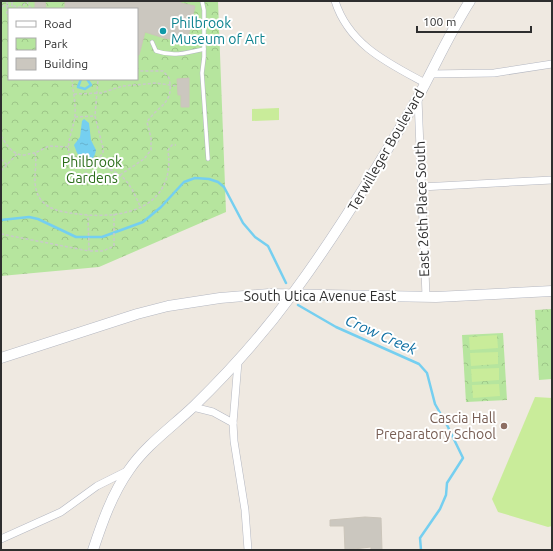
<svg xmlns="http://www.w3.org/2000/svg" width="553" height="551" font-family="Ubuntu,sans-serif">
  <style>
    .park { fill: url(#park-crowns); fill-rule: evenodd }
    .pitch { fill: #c9ec9a }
    .water { fill: url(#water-ripples) }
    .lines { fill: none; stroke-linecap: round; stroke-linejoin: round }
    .stream { stroke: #75cff0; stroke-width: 2.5 }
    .building { fill: #cbc7bf; stroke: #cbc5ba }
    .lane-casing { stroke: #b4b7c1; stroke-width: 4.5 }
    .street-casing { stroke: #b4b7c1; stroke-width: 8 }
    .secondary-casing { stroke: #b4b7c1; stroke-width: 11 }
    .path { stroke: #c9c9c9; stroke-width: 1.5; stroke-dasharray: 3 2; stroke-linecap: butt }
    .lane { stroke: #fff; stroke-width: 3.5 }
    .street { stroke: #fff; stroke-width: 7 }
    .secondary { stroke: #fff; stroke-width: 10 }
    .culture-dot { fill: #0f9aa8; stroke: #fff; stroke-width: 1.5 }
    .education-dot { fill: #8d6e63; stroke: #fff; stroke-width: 1.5 }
    .labels { text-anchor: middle; stroke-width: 4; stroke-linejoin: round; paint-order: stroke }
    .culture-label { font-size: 14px; fill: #0d838f; stroke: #fff; text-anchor: start }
    .street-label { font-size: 14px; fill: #2e2e2e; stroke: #fff }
    .park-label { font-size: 14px; fill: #2c6e1b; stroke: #fff }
    .education-label { font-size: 14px; fill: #785e54; stroke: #fff; text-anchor: end }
    .water-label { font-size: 15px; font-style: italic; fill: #0d6fa3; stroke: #fff }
  </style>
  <defs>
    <pattern id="park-crowns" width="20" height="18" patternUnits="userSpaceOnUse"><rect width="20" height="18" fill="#b6e59e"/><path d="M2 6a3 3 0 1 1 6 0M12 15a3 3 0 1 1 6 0" fill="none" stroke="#9dc588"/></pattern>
    <pattern id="water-ripples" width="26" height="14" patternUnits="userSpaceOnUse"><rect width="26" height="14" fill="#75cff0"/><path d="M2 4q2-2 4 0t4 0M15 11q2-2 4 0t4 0" fill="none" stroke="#66b2ce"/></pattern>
  </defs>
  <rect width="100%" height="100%" fill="#efe9e1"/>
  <g class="park">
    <path d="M1,1H218L226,212L99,267L1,276ZM9,9H137V79H9Z"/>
    <polygon points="552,309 552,379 539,380 535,310"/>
    <polygon points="503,333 507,400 466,402 462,335"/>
  </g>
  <g class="pitch">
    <polygon points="279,108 279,120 252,121 252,109"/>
    <polygon points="497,335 498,348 470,350 469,337"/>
    <polygon points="498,352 498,364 471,366 470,353"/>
    <polygon points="499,368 499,380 472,382 471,369"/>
    <polygon points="499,384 500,396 473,398 472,385"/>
    <polygon points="535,397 552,398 552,526 548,527 498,512 492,499"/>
  </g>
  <path class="water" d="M84,119L89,123L91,140L96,150C95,156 92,162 85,163L77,153L74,145L80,137L82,121Z"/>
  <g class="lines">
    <g class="stream">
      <polyline points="81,79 78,87 85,89 91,85 87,79"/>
      <polyline points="1,220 29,217 38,219 76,237 102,237 143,222 161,207 184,182 195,178 209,179 218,182 224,187 243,223 255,237 268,246 286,283"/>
      <polyline points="298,305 336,327 419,364 427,373 435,404 448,427 463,458 447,483 446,495 440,509 420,538 421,550"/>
    </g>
  </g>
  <g class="building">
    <polygon points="35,1 45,1 46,9 35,9"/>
    <polygon points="65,1 181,1 181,3 195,6 187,42 164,38 145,32 139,55 137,55 137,9 65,9"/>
    <polygon points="189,78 189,107 181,107 181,95 178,95 177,79"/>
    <polygon points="365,517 381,518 382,550 371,550 371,547 345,550 344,526 330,526 330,520"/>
  </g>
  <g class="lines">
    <defs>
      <g id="lane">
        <polyline points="202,1 204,10 204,57 202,73 208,159"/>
        <path d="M152,42L156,51C173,57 187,53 204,49"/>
      </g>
      <g id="street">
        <path d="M335,1C349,45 388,63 425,83"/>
        <polyline points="430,74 494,73 552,64"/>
        <polyline points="418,99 426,296"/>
        <polyline points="421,187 552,180"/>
        <polyline points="238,362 233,423 234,441 245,510 248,550"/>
        <polyline points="193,407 213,412 233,423"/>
        <polyline points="1,539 61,512 97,486 129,470"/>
      </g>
      <g id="secondary">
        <polyline points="1,358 137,314 168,306 220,298 269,294 436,297 552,291"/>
        <path d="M93,550C102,523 112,494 129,470C146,445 172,427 194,406C230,371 264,333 294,292C339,231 379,165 417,99C435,66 450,32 470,1"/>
      </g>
    </defs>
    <use href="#lane" class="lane-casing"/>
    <use href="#street" class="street-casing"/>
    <use href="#secondary" class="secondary-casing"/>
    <g class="path">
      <polyline points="7,1 7,16 9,16"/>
      <path d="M11,1L14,6C20,8 24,7 26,1"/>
      <polyline points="27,1 28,5 32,9"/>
      <polyline points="1,6 13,5"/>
      <path d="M72,79C73,91 76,104 75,116C74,130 60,153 76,163C84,167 90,164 97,161C103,168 111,169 118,174C130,181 135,196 141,208"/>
      <polyline points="74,94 101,93 123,86 156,83 177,86"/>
      <polyline points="75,117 95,116"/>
      <path d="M1,136C6,144 13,156 25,155C29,154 31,153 35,153"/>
      <path d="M68,147L49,146L35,153C38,169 30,185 41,200C50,211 64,212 77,214C124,220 176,208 168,150L172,145H176"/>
      <polyline points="1,159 7,165"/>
      <polyline points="97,161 103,153 103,148 95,116 98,79"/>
      <polyline points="1,171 17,154"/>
      <path d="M120,175L144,159L151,150V138L147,122C158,105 175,104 169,78L163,71H137"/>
      <polyline points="86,180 86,165"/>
      <polyline points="1,234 89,251 88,215"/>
      <polyline points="90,251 103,251 114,246 114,214"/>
    </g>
    <use href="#lane" class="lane"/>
    <use href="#street" class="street"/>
    <use href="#secondary" class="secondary"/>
  </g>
  <circle class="culture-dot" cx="163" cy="31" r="4"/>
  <circle class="education-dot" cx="504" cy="426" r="4"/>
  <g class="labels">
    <g class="culture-label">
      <text x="171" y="28">Philbrook<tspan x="171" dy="16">Museum of Art</tspan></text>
    </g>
    <g class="street-label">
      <text transform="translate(386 150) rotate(-60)" y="5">Terwilleger Boulevard</text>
      <text transform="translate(422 209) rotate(-92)" y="5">East 26th Place South</text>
      <text x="320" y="301">South Utica Avenue East</text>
    </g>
    <g class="park-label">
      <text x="92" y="167">Philbrook<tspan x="92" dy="16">Gardens</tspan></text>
    </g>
    <g class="education-label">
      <text x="496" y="423">Cascia Hall<tspan x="496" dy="16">Preparatory School</tspan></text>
    </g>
    <g class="water-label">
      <text transform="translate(381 335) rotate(24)" y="5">Crow Creek</text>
    </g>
  </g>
  <rect width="553" height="551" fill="none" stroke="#2e2e2e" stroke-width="4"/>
  <rect x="8" y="8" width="130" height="72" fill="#ffffff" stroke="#ababab"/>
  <rect x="16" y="21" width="20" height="6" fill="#ffffff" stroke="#ababab"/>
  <text x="44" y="28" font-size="12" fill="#2e2e2e">Road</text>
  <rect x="16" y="38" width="20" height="12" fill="url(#park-crowns)" stroke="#ababab"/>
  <text x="44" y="48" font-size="12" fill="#2e2e2e">Park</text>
  <rect x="16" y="58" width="20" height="12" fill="#cbc7bf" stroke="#ababab"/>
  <text x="44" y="68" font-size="12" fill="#2e2e2e">Building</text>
  <path d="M417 26v6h114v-6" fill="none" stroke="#2e2e2e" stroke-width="2"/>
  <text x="423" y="26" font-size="12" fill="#2e2e2e" stroke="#ffffff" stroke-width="3" paint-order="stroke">100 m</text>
</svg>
